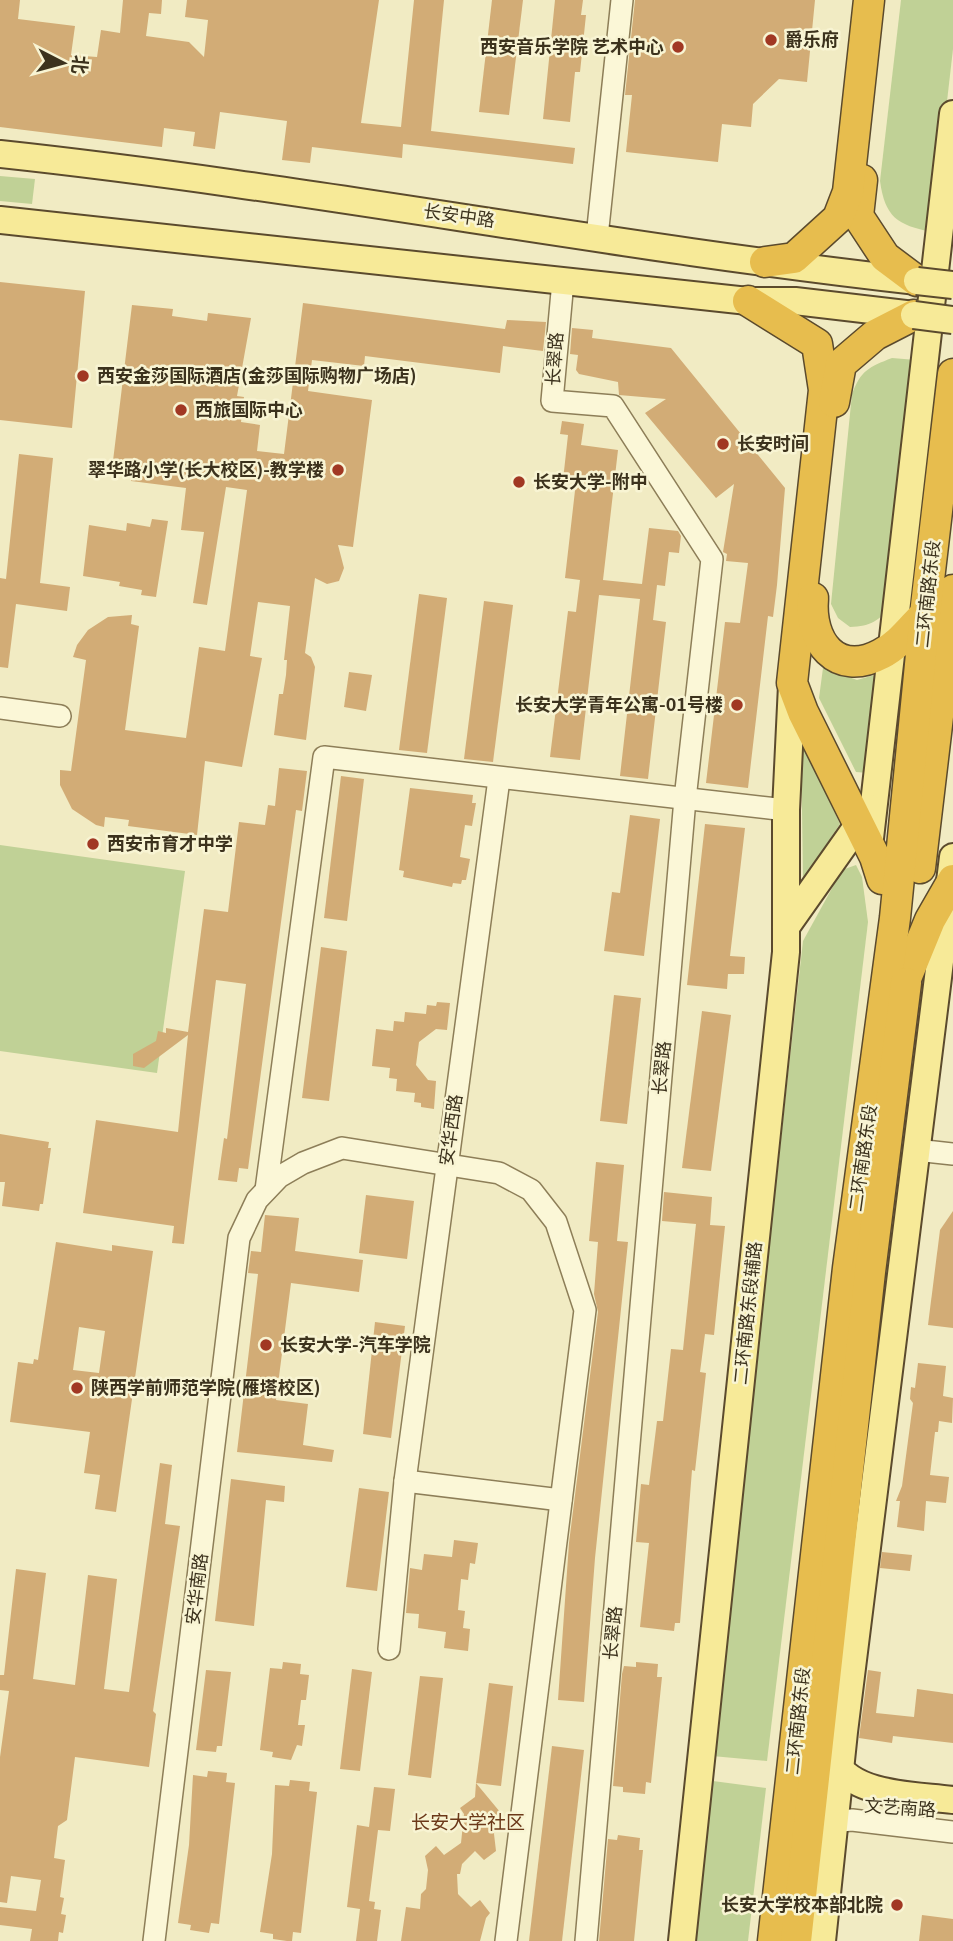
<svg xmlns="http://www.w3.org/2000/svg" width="953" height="1941" font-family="Georgia,'Noto Sans SC',serif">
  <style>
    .green { fill: #c0d196 }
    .building { fill: #d2ac76; fill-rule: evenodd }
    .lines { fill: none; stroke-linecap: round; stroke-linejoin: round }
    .minor-casing { stroke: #8d7e58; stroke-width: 24 }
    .major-casing { stroke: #5b4a2d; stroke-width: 30 }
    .highway-casing { stroke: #5b4a2d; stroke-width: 33 }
    .minor { stroke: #fbf7d7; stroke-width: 21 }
    .major { stroke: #f7ea98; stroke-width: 26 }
    .highway { stroke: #e7bd4e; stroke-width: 30 }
    .major-bridge-casing { stroke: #5b4a2d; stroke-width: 30; stroke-linecap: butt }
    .major-bridge { stroke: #f7ea98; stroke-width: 26 }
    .poi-dot { fill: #a13823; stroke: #f8f4d3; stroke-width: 2.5 }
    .labels { text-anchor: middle; stroke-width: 5; stroke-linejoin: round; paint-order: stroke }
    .poi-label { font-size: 18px; font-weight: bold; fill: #3c321d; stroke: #f8f4d3; text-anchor: start }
    .street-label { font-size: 18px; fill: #3c321d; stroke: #f8f4d3 }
    .neighbourhood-label { font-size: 19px; fill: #6c3919; stroke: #f8f4d3 }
  </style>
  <rect width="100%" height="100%" fill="#f1ebc3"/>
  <g class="green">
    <path d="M901,0H953V49L932,232C897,225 885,217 880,181Z"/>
    <polygon points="0,176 35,179 32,204 0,201"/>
    <path d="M892,358L916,360L891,604C880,621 871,626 850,627L838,618L831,604L852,394C861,370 869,367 892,358Z"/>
    <polygon points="823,668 857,680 878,674 868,773 856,772 819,698"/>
    <polygon points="801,739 840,824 803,879"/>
    <polygon points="0,845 185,871 157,1073 0,1051"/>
    <polygon points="856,865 862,877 868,922 767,1761 712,1756 803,941 842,870"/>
    <polygon points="713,1781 766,1788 748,1941 695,1941"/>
  </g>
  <g class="building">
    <polygon points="0,0 20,0 18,19 75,26 71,55 97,57 101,30 120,33 123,0 162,0 161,14 149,13 146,36 189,42 204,57 208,20 185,17 187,0 379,0 361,123 401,127 414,0 444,0 431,131 575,148 573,164 403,144 402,158 312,147 310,163 282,160 287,121 220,112 215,149 193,146 195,132 164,128 162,147 0,127"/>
    <polygon points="492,0 523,0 509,115 479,112"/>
    <polygon points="555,0 583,0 581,15 586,15 580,72 575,72 570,122 543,119"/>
    <polygon points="635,0 815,0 807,82 779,79 753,104 751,127 722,124 718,162 626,152 632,95 625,95"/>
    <polygon points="0,282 85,291 72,428 0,420"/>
    <polygon points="303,303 505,329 507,320 546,322 543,351 503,346 500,373 365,356 364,366 312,360 308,391 372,400 353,547 338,545 344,568 339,581 327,584 315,578 305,653 311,657 315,667 306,740 274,735 279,694 283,694 286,675 287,660 284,660 290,606 258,602 250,656 262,658 242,767 205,761 197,835 128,826 129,820 105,817 104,827 96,825 72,809 60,785 60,770 71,771 86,660 73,657 77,645 88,630 108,617 132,615 131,624 139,626 125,730 186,738 199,647 225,651 247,490 226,487 207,605 193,603 204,532 181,530 186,488 131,481 132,472 112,469 132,305 173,309 172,316 207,321 208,313 251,318 237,396 244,397 241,422 260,425 257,451 284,454"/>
    <polygon points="572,328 593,330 592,338 671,348 785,488 777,585 773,617 768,616 748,788 706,783 725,622 740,623 748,563 726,561 727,554 723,552 734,484 716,498 645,413 666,399 619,395 618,382 579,374 576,370 578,355 570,354"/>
    <polygon points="562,421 584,424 581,445 618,450 603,580 642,584 649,528 678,531 681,536 679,553 669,552 665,586 657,585 653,620 666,622 648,779 620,776 640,599 599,595 580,760 550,757 568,611 576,612 580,580 565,578 576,482 563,480 568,435 560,434"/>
    <polygon points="19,454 53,458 40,583 70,587 67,611 16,604 8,668 0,667 0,578 6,579"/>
    <polygon points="152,519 168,521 156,597 141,595 142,590 119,586 120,582 83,576 89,525 126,531 127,523 150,527"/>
    <polygon points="419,594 447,598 427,753 399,750"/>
    <polygon points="484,601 513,605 493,762 464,759"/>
    <polygon points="349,672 372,675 366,711 344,707"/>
    <polygon points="279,768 307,771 302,811 296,810 248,1169 239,1168 237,1182 218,1180 224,1138 227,1139 246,984 216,980 184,1244 172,1243 174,1226 83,1213 96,1120 178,1132 188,1035 144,1068 133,1066 133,1054 156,1041 158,1031 166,1033 166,1028 188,1032 204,909 228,912 239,822 265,825 268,805 275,806"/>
    <polygon points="341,776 364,779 347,921 324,918"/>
    <polygon points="410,788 473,795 472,803 476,803 472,826 465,825 460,857 470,859 466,880 462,880 461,884 453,883 452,887 403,877 404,871 399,870"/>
    <polygon points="630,815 660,819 644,956 604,951 612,892 620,893"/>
    <polygon points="705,824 745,828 730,956 745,957 744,974 728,974 727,989 687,985"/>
    <polygon points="321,947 347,951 329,1101 302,1098"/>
    <polygon points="614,995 641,998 627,1124 600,1121"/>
    <polygon points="437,1002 450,1003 447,1030 436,1029 419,1042 416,1065 428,1080 436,1081 434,1109 421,1107 421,1103 414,1102 415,1093 396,1091 397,1079 389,1078 390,1068 372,1066 376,1029 393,1031 394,1021 404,1022 405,1012 426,1014 427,1005 436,1006"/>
    <polygon points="702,1011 731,1015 711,1171 682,1168"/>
    <polygon points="0,1134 49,1142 48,1148 51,1148 43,1204 40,1204 39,1211 2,1206 5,1182 0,1182"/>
    <polygon points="596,1162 624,1165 617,1241 628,1242 595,1558 584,1702 558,1700 569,1543 598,1312 594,1294 598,1242 589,1241"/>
    <polygon points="664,1192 712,1197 710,1225 725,1226 714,1335 705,1334 700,1372 706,1373 695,1471 692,1470 680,1623 675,1623 674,1631 640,1627 649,1543 636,1542 641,1484 649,1485 657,1421 663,1421 671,1349 683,1350 696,1224 662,1221"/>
    <polygon points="366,1195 414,1201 407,1259 359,1253"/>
    <polygon points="953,1211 953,1328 928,1325 940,1230"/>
    <polygon points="265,1215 299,1218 295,1251 363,1260 359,1292 291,1283 276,1400 308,1404 303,1445 334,1450 332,1462 237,1452 258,1274 248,1273 251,1251 261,1252"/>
    <path d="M56,1242L112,1251V1245L153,1251L116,1512L95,1509L100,1475L84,1473L90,1432L10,1422L18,1362L33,1364L34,1359L38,1360ZM79,1327L105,1331L99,1373L73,1370Z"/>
    <polygon points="375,1322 405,1326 391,1438 363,1434"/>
    <polygon points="918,1363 946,1366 943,1396 953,1398 952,1423 939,1421 938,1432 935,1432 930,1475 949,1477 946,1503 926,1501 924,1531 897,1527 900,1501 896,1501 902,1486 913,1403 910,1399 911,1387 915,1388"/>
    <polygon points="160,1463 172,1465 165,1524 180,1526 153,1711 156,1714 149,1767 75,1757 67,1820 58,1826 54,1858 65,1860 60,1897 64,1898 61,1914 66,1915 63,1933 59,1932 58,1941 30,1941 32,1929 0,1925 0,1907 36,1911 41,1880 11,1876 7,1903 0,1902 0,1757 9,1691 0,1690 0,1675 4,1675 16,1569 46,1573 33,1679 75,1685 88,1575 117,1579 104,1689 129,1692"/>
    <polygon points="231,1479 285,1486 284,1502 266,1500 254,1626 215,1621"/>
    <polygon points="359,1488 389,1492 377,1591 346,1587"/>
    <polygon points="454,1540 478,1543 475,1564 470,1563 468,1580 461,1579 458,1610 465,1611 463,1628 470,1629 468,1651 444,1648 446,1632 418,1628 419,1614 406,1613 410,1568 422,1570 424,1554 452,1557"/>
    <polygon points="882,1552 912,1555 910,1571 880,1568"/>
    <polygon points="283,1662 301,1664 300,1674 309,1675 306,1700 301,1700 298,1725 305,1725 302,1746 297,1745 291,1760 272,1757 273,1752 260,1750 270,1668 282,1669"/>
    <polygon points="636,1662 658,1664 657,1677 662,1677 651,1783 646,1782 645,1794 623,1792 623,1787 613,1786 622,1674 624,1666 636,1667"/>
    <polygon points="352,1669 372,1672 360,1771 340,1769"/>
    <polygon points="206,1670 231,1672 222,1746 217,1746 216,1752 196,1750"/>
    <polygon points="868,1670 881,1672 876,1713 914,1717 917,1689 953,1694 953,1743 893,1736 892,1743 859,1738"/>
    <polygon points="420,1676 443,1678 431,1778 408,1775"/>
    <polygon points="489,1683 513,1686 501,1786 476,1783"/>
    <polygon points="552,1746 584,1750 562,1941 529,1941"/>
    <polygon points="208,1771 227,1773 226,1782 235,1783 219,1924 211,1923 209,1933 190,1930 191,1925 178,1923 189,1845 193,1775 207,1777"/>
    <polygon points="290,1780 310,1782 309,1791 317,1792 301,1933 293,1932 292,1941 287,1941 273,1939 273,1934 260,1932 272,1854 275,1785 289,1786"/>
    <polygon points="476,1783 500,1812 496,1816 494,1834 496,1851 484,1860 475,1851 462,1864 460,1874 457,1874 458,1894 471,1907 480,1900 490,1913 486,1918 480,1941 401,1941 406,1907 420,1909 421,1894 426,1889 428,1870 425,1856 436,1846 444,1855 461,1843 464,1814 460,1808 475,1797"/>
    <polygon points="374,1787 395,1789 390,1831 378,1830 369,1901 375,1902 374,1909 381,1910 377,1941 356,1941 360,1909 347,1907 357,1825 369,1827"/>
    <polygon points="618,1835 640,1838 639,1850 643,1850 634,1941 599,1941 608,1839 617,1840"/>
    <polygon points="922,1915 953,1919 953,1941 919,1941"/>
  </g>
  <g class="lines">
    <defs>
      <g id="minor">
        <polyline points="597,237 622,0"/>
        <polyline points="563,281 552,401 613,406 712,559 685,799 586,1941"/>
        <polyline points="0,708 60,716"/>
        <polyline points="916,1150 953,1154"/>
        <polyline points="266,1190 324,757 786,810"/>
        <polyline points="405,1481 561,1500"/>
        <polyline points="389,1649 405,1481 499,779"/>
        <polyline points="819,1823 852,1820 953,1832"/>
        <polyline points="154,1941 239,1238 257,1200 279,1177 303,1163 342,1148 499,1173 531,1190 556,1222 585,1310 506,1941"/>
      </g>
      <g id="major">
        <path d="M0,154C307,187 610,247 917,281"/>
        <polyline points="0,220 748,301 795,301 914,315"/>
        <polyline points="869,847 953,114"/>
        <polyline points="786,927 870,808"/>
        <path d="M834,1760C853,1797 917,1795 953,1800"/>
        <polyline points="682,1941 786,952 786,810 792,685"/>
        <polyline points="822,1941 844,1732 953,857"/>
      </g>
      <g id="highway">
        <polyline points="862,180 858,216 885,257 917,281"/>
        <polyline points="765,262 794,258 838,218 848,192 869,0"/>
        <polyline points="748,301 817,344 824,390 792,683 803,712 875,857 882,879"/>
        <polyline points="834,402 841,364 875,335 914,315"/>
        <path d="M813,598C809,641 836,678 881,654C899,645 911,628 925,614"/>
        <polyline points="920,868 953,590"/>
        <polyline points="907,976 930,920 953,880"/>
        <polyline points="773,1941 848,1268 895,918 925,614 953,374"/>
        <polyline points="796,1941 870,1272 906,983"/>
      </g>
    </defs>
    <use href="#minor" class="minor-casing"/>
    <use href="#major" class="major-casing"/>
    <use href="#highway" class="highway-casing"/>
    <use href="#minor" class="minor"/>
    <use href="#major" class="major"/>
    <use href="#highway" class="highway"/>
    <defs>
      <g id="major-bridge">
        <polyline points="917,281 953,285"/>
        <polyline points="914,315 953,320"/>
      </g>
    </defs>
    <use href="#major-bridge" class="major-bridge-casing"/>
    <use href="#major-bridge" class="major-bridge"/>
  </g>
  <g class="poi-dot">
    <circle cx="771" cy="40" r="7"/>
    <circle cx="678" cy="47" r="7"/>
    <circle cx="83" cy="376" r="7"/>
    <circle cx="181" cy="410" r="7"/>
    <circle cx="723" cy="444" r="7"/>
    <circle cx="338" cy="470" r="7"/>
    <circle cx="519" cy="482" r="7"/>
    <circle cx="737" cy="705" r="7"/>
    <circle cx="93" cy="844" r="7"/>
    <circle cx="266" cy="1345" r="7"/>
    <circle cx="77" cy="1388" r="7"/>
    <circle cx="897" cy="1905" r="7"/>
  </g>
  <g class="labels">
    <g class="poi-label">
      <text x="785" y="46">爵乐府</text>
      <text x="664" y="53" text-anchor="end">西安音乐学院 艺术中心</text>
      <text x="97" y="382">西安金莎国际酒店(金莎国际购物广场店)</text>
      <text x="195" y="416">西旅国际中心</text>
      <text x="737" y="450">长安时间</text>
      <text x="324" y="476" text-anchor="end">翠华路小学(长大校区)-教学楼</text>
      <text x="533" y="488">长安大学-附中</text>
      <text x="723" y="711" text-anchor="end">长安大学青年公寓-01号楼</text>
      <text x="107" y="850">西安市育才中学</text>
      <text x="280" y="1351">长安大学-汽车学院</text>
      <text x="91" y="1394">陕西学前师范学院(雁塔校区)</text>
      <text x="883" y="1911" text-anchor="end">长安大学校本部北院</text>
    </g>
    <g class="street-label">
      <text transform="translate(459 216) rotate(8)" y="6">长安中路</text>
      <text transform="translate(555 359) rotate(-86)" y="6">长翠路</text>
      <text transform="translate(928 594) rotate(-84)" y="6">二环南路东段</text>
      <text transform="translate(662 1068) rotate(-85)" y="6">长翠路</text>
      <text transform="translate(451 1130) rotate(-82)" y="6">安华西路</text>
      <text transform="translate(863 1158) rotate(-82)" y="6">二环南路东段</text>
      <text transform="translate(748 1313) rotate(-84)" y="6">二环南路东段辅路</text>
      <text transform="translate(197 1589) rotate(-83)" y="6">安华南路</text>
      <text transform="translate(613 1633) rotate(-85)" y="6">长翠路</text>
      <text transform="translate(798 1721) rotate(-84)" y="6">二环南路东段</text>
      <text transform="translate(900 1808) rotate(4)" y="6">文艺南路</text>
    </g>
    <g class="neighbourhood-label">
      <text x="468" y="1829">长安大学社区</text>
    </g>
  </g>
  <g transform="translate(63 63) rotate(96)" stroke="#f8f4d3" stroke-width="5" paint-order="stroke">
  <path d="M0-5L12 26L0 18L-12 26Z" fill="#3c321d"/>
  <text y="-10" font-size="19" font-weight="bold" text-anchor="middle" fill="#3c321d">北</text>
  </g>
</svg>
